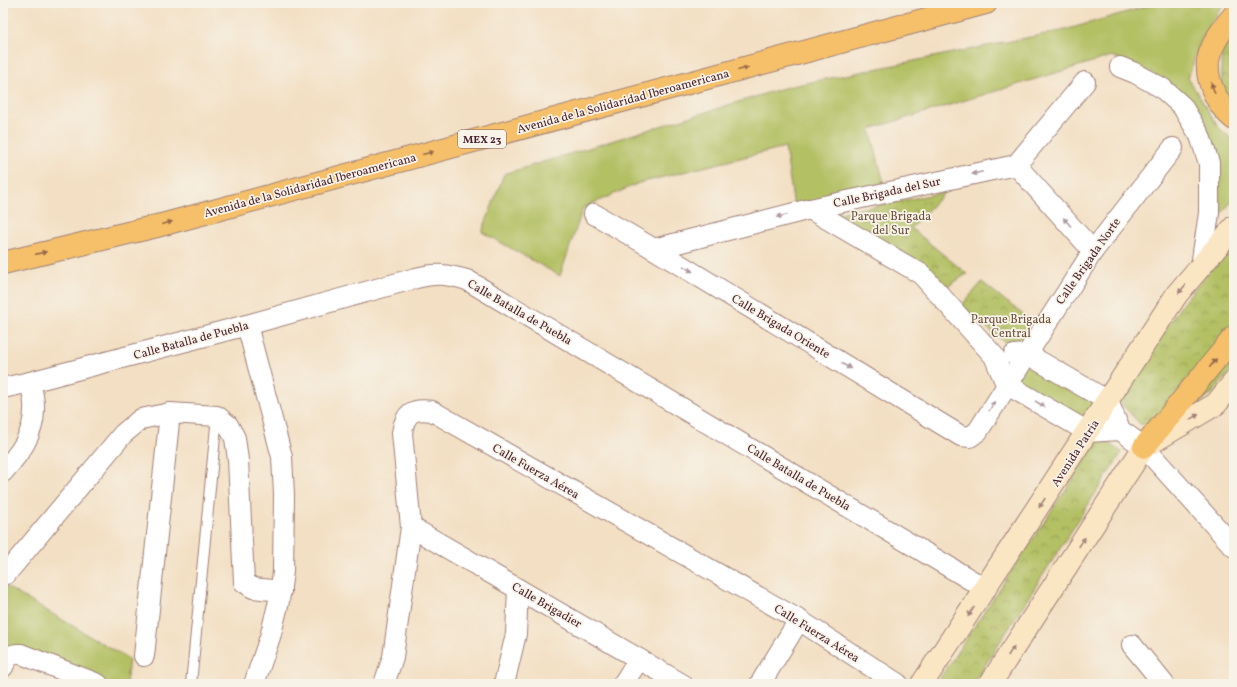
<svg xmlns="http://www.w3.org/2000/svg" width="1237" height="687" font-family="Vollkorn,serif">
  <style>
    .green { fill: #b3c063; stroke: #7e7047 }
    .park { fill: url(#park-crowns); stroke: #7e7047 }
    .lines { fill: none; stroke-linecap: round; stroke-linejoin: round }
    .lane-casing { stroke: #9e7f77; stroke-width: 12 }
    .street-casing { stroke: #9e7f77; stroke-width: 22 }
    .secondary-casing { stroke: #9e7f77; stroke-width: 24 }
    .highway-casing { stroke: #9e7f77; stroke-width: 24 }
    .lane { stroke: #fff; stroke-width: 10 }
    .street { stroke: #fff; stroke-width: 20 }
    .secondary { stroke: #fbe6c4; stroke-width: 22 }
    .highway { stroke: #f6c06b; stroke-width: 22 }
    .oneway { fill: #976748 }
    .oneway2 { fill: #ae9aa0 }
    .oneway3 { fill: #a28278 }
    .labels { text-anchor: middle; stroke-width: 3.5; stroke-linejoin: round; paint-order: stroke }
    .shield { fill: #f7f3e8; stroke: #7e5f64; stroke-width: 1 }
    .shield-label { font-size: 11px; font-weight: bold; fill: #4a1f2b }
    .street-label { font-size: 12px; fill: #4a1f2b; stroke: #f7f3e8 }
    .park-label { font-size: 12px; fill: #6a4f3c; stroke: #f7f3e8 }
  </style>
  <defs>
    <pattern id="park-crowns" width="20" height="18" patternUnits="userSpaceOnUse"><rect width="20" height="18" fill="#b3c063"/><path d="M2 6a3 3 0 1 1 6 0M12 15a3 3 0 1 1 6 0" fill="none" stroke="#949b52"/></pattern>
  </defs>
  <rect width="100%" height="100%" fill="#f7f3e8"/>
  <filter id="ink" filterUnits="userSpaceOnUse"><feTurbulence type="fractalNoise" baseFrequency=".025" numOctaves="2"/><feDisplacementMap in="SourceGraphic" scale="8" xChannelSelector="R" yChannelSelector="G"/><feConvolveMatrix kernelMatrix="1 2 1 2 8 2 1 2 1" color-interpolation-filters="sRGB"/></filter>
  <filter id="wash" filterUnits="userSpaceOnUse"><feTurbulence type="fractalNoise" baseFrequency=".012" numOctaves="4" result="noise"/><feDisplacementMap in="SourceGraphic" scale="16" xChannelSelector="R" yChannelSelector="G"/><feGaussianBlur stdDeviation="0.9" result="paint"/><feColorMatrix in="noise" values="0 0 0 0 0 0 0 0 0 0 0 0 0 0 0 0 0 1.4 0 .05"/><feComposite in="paint" operator="in"/></filter>
  <g filter="url(#wash)">
    <rect width="100%" height="100%" fill="#f3dfc3"/>
    <g class="green">
      <polygon points="1158,3 1224,3 1201,40 1188,78 1219,128 1234,141 1234,199 1217,219 1216,159 1153,74 1112,56 870,129 884,183 794,207 785,147 639,183 583,208 560,276 482,232 504,174 787,87 1065,30"/>
      <polygon points="1027,354 1108,401 1090,430 1006,384"/>
      <polygon points="3,585 129,659 126,684 97,684 15,653 3,679"/>
    </g>
    <g class="park">
      <path d="M1234,27V103C1219,92 1219,60 1224,44C1225,38 1231,32 1234,27Z"/>
      <polygon points="945,192 911,228 967,274 945,288 835,214"/>
      <polygon points="1234,242 1234,368 1211,395 1167,426 1140,424 1119,401 1182,304"/>
      <polygon points="982,282 1036,325 1014,350 961,306"/>
      <polygon points="1100,438 1122,452 973,684 936,684"/>
    </g>
  </g>
  <g filter="url(#ink)">
    <g class="lines">
      <defs>
        <polyline id="lane" points="191,684 217,416"/>
        <g id="street">
          <polyline points="1120,67 1135,73 1162,88 1182,106 1200,136 1209,163 1209,213 1201,266"/>
          <polyline points="1016,165 1093,251"/>
          <polyline points="810,209 921,274 994,356 1006,384 1088,432 1120,430"/>
          <polyline points="594,214 654,249 961,436 970,437 978,431 1093,251 1173,148"/>
          <polyline points="654,249 810,209 1016,165 1085,82"/>
          <polyline points="247,325 282,457 284,495 283,572 279,601 270,637 254,684"/>
          <polyline points="1014,355 1027,354 1108,401 1120,430 1144,447 1234,547"/>
          <path d="M3,388L30,382L247,325L416,278C437,273 446,274 467,280L986,589"/>
          <path d="M3,472C19,454 34,435 34,410C35,401 32,391 30,382"/>
          <polyline points="411,527 682,684"/>
          <polyline points="6,574 123,434 141,419 170,413 217,416 228,425 235,438 238,460 244,582 253,588 281,591"/>
          <polyline points="1132,645 1164,684"/>
          <polyline points="144,656 170,413"/>
          <path d="M3,667C7,658 10,653 21,654L98,684"/>
          <path d="M384,684L393,657L411,527L402,433C405,413 412,408 432,411L799,620L898,684"/>
          <polyline points="504,684 516,634 518,589"/>
          <polyline points="623,684 639,659"/>
          <polyline points="760,684 799,620"/>
        </g>
        <g id="secondary">
          <polyline points="922,684 1177,294 1234,227"/>
          <polyline points="990,684 1144,447 1216,404 1234,382"/>
        </g>
        <g id="highway">
          <path d="M1234,15C1224,26 1210,46 1208,61C1206,83 1218,106 1234,119"/>
          <polyline points="3,263 161,225 986,3"/>
          <polyline points="1144,447 1234,337"/>
        </g>
      </defs>
      <use href="#lane" class="lane-casing"/>
      <use href="#street" class="street-casing"/>
      <use href="#secondary" class="secondary-casing"/>
      <use href="#highway" class="highway-casing"/>
      <use href="#lane" class="lane"/>
      <use href="#street" class="street"/>
      <use href="#secondary" class="secondary"/>
      <use href="#highway" class="highway"/>
    </g>
    <defs><path id="oneway-solid" d="M-6-.8H1V-3.2L6.5 0L1 3.2V.8H-6Z"/></defs>
    <g class="oneway">
      <use href="#oneway-solid" transform="translate(743 69) rotate(-15)"/>
      <use href="#oneway-solid" transform="translate(1213 88) rotate(-109)"/>
      <use href="#oneway-solid" transform="translate(428 153) rotate(-15)"/>
      <use href="#oneway-solid" transform="translate(167 223) rotate(-15)"/>
      <use href="#oneway-solid" transform="translate(41 253) rotate(-13)"/>
      <use href="#oneway-solid" transform="translate(1213 363) rotate(-51)"/>
    </g>
    <g class="oneway2">
      <use href="#oneway-solid" transform="translate(977 173) rotate(168)"/>
      <use href="#oneway-solid" transform="translate(782 216) rotate(166)"/>
      <use href="#oneway-solid" transform="translate(1067 222) rotate(-132)"/>
      <use href="#oneway-solid" transform="translate(688 269) rotate(31)"/>
      <use href="#oneway-solid" transform="translate(846 366) rotate(31)"/>
      <use href="#oneway-solid" transform="translate(1040 404) rotate(31)"/>
      <use href="#oneway-solid" transform="translate(992 406) rotate(-59)"/>
    </g>
    <g class="oneway3">
      <use href="#oneway-solid" transform="translate(1182 289) rotate(130)"/>
      <use href="#oneway-solid" transform="translate(1194 417) rotate(-31)"/>
      <use href="#oneway-solid" transform="translate(1042 503) rotate(123)"/>
      <use href="#oneway-solid" transform="translate(1082 542) rotate(-57)"/>
      <use href="#oneway-solid" transform="translate(971 612) rotate(124)"/>
      <use href="#oneway-solid" transform="translate(1011 651) rotate(-57)"/>
    </g>
  </g>
  <g class="labels">
    <rect class="shield" x="458" y="130" width="48" height="18" rx="3"/>
    <g class="shield-label">
      <text x="482" y="143">MEX 23</text>
    </g>
    <g class="street-label">
      <text transform="translate(623 101) rotate(-15)" y="4">Avenida de la Solidaridad Iberoamericana</text>
      <text transform="translate(310 185) rotate(-15)" y="4">Avenida de la Solidaridad Iberoamericana</text>
      <text transform="translate(887 192) rotate(-12)" y="4">Calle Brigada del Sur</text>
      <text transform="translate(1088 261) rotate(-55)" y="4">Calle Brigada Norte</text>
      <text transform="translate(520 312) rotate(30)" y="4">Calle Batalla de Puebla</text>
      <text transform="translate(781 326) rotate(31)" y="4">Calle Brigada Oriente</text>
      <text transform="translate(191 340) rotate(-15)" y="4">Calle Batalla de Puebla</text>
      <text transform="translate(1075 453) rotate(-57)" y="4">Avenida Patria</text>
      <text transform="translate(536 471) rotate(30)" y="4">Calle Fuerza Aérea</text>
      <text transform="translate(799 477) rotate(31)" y="4">Calle Batalla de Puebla</text>
      <text transform="translate(547 605) rotate(30)" y="4">Calle Brigadier</text>
      <text transform="translate(817 633) rotate(32)" y="4">Calle Fuerza Aérea</text>
    </g>
    <g class="park-label">
      <text x="891" y="220">Parque Brigada<tspan x="891" dy="14">del Sur</tspan></text>
      <text x="1011" y="323">Parque Brigada<tspan x="1011" dy="14">Central</tspan></text>
    </g>
  </g>
  <rect width="1237" height="687" fill="none" stroke="#f7f3e8" stroke-width="16"/>
</svg>
